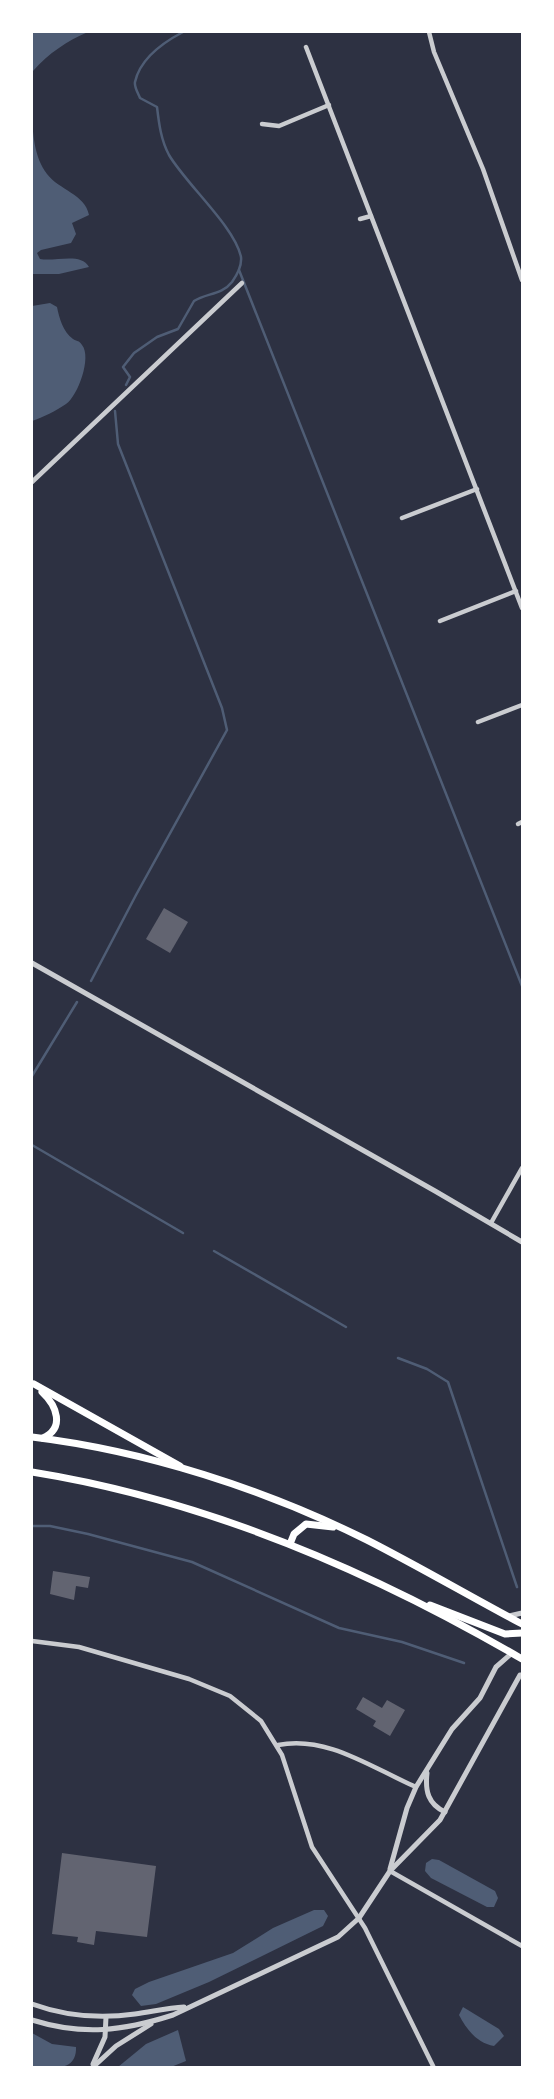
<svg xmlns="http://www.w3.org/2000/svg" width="554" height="2099" font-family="'Exo 2',sans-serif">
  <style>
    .water { fill: #4f5d75 }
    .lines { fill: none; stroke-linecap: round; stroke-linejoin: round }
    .stream { stroke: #4f5d75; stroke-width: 2.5 }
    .building { fill: #626471 }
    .minor { stroke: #caccd0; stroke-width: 4.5 }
    .tertiary { stroke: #caccd0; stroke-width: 5 }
    .trunk { stroke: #fff; stroke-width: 7 }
  </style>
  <rect width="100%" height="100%" fill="#2d3142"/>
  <g class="water">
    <path d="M32,32H88C67,41 49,53 33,71C33,102 27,148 47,174C59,190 85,194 89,215L72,223L76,234L71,243L41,250L37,253L40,259C55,262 81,252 89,267L59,274H32Z"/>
    <path d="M50,303L57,307C59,317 63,332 73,339C78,342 79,340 82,345C92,357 78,396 66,404C56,411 43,417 32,421V306Z"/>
    <polygon points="432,1859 439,1860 495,1891 498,1898 494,1907 487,1907 431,1878 425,1871 426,1863"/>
    <polygon points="314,1910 324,1910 328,1916 323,1926 209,1982 156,2004 141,2006 132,1995 135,1989 149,1982 233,1953 273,1928"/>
    <path d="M463,2007L499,2029L504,2036L494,2046C477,2043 467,2030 459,2015Z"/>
    <polygon points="178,2030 186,2061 171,2067 118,2067 146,2044"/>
    <path d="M32,2033L52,2044L76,2047C77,2073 50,2068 32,2067Z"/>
  </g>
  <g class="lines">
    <g class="stream">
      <polyline points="239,270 522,986"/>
      <path d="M126,385L130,377L123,367L134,353L157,337L178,329L194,301C206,293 222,295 232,282C237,275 242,266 241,257C235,227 186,184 169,155C161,140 159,124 157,107L140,98C138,93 134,87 135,82C140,59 164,42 183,32"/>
      <polyline points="91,981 136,895 227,730 222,708 118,444 115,411"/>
      <polyline points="32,1076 77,1002"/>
      <polyline points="32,1145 183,1233"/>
      <polyline points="214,1251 346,1327"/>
      <polyline points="398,1358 427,1369 448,1382 517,1587"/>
      <polyline points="32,1526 50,1526 88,1534 192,1562 339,1628 402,1642 464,1663"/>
    </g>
  </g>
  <g class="building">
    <polygon points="164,908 188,922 170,953 146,939"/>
    <polygon points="53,1571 90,1577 88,1588 76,1586 74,1600 50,1594"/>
    <polygon points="363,1697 382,1708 387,1700 405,1710 390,1736 373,1726 376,1721 356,1709"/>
    <polygon points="62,1853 156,1866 147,1937 96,1931 94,1945 77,1942 78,1937 52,1934"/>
  </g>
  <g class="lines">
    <g class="minor">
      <polyline points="429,32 434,52 483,169 522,280"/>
      <polyline points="306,47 522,608"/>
      <polyline points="262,124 279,126 329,105"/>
      <polyline points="360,219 371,216"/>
      <polyline points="32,482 242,283"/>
      <polyline points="402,518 477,489"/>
      <polyline points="440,621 516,591"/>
      <polyline points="478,722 522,705"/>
      <polyline points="518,824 522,822"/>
      <polyline points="491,1223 522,1168"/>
      <polyline points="32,1641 79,1647 189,1679 230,1696 261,1721 282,1755 312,1847 365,1928 434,2068"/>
      <path d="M278,1745C327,1735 372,1768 416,1787"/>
      <polyline points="390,1871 522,1946"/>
    </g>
    <g class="tertiary">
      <polyline points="32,963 435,1191 522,1242"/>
      <polyline points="509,1616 522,1613"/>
      <path d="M427,1773C425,1791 428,1804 445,1812"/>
      <polyline points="390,1869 407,1808 416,1787 452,1729 480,1698 496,1667 512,1653"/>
      <path d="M32,2004C65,2016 100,2019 135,2014C151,2012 167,2008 184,2007"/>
      <path d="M32,2020C83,2036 123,2031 173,2015L338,1937L359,1918L390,1871L440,1820L520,1675H522"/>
      <polyline points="93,2064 105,2037 106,2017"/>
      <polyline points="92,2068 116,2046 151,2024"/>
    </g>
    <g class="trunk">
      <polyline points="34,1384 180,1466"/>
      <path d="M42,1392C57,1406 65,1428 43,1438"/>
      <path d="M32,1437C147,1451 264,1489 367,1540C420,1567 471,1597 522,1624"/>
      <path d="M32,1472C206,1500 370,1570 522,1659"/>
      <polyline points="290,1544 294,1534 306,1524 333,1527"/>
      <polyline points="430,1605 505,1634 522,1633"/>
    </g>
  </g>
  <rect width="554" height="2099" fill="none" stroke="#ffffff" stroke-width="66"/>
</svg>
